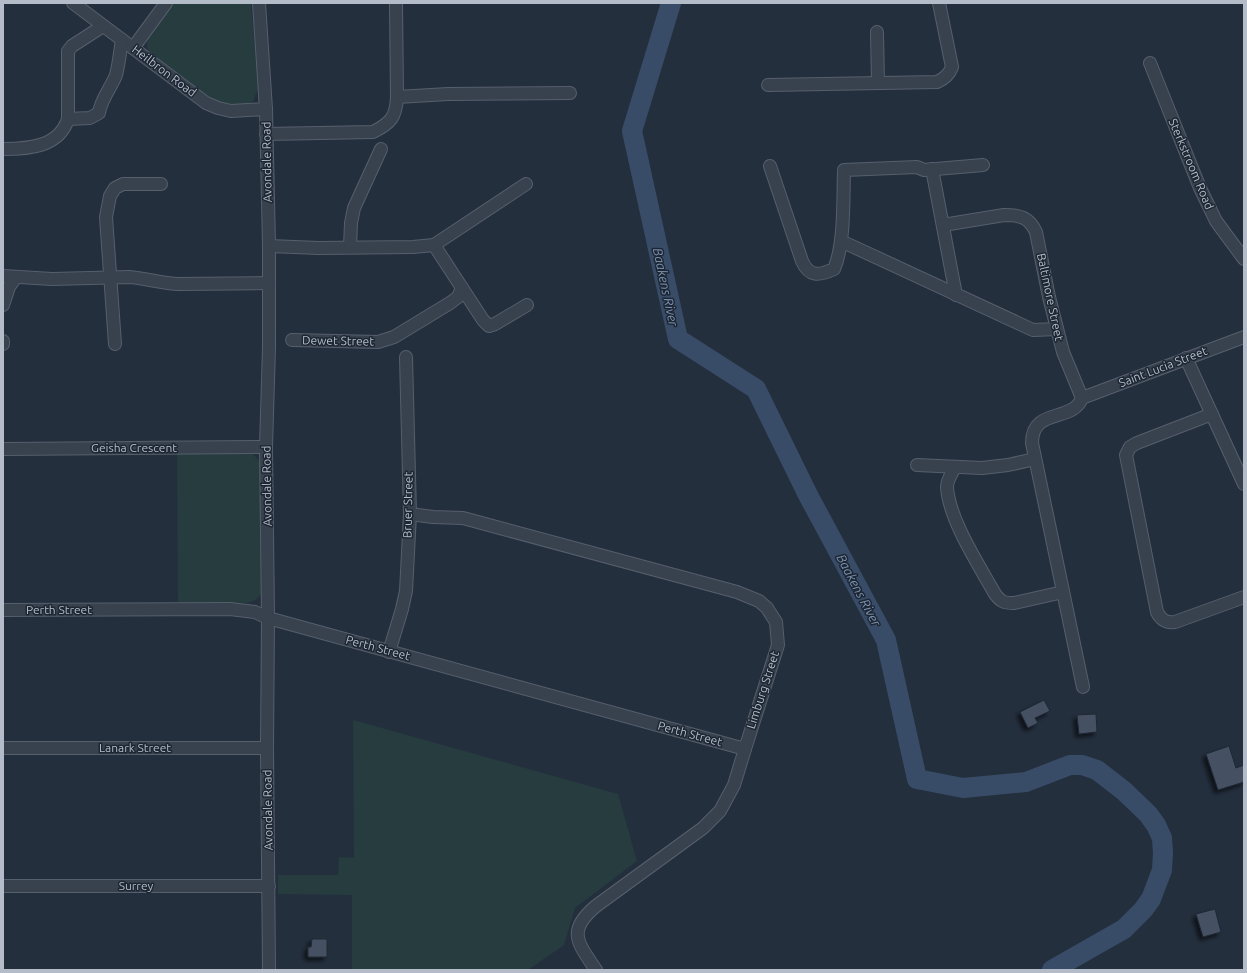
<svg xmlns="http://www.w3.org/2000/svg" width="1247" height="973" font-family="Ubuntu,sans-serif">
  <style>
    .green { fill: #263c3f }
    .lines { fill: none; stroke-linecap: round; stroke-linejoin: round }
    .river { stroke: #394c67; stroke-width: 20 }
    .building { fill: #455162; stroke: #1f2835; filter: url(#shadow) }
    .minor-casing { stroke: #565f6c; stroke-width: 14 }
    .minor { stroke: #38414e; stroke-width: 12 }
    .labels { text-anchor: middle; stroke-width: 3; stroke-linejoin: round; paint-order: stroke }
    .street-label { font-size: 12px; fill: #b4bcc9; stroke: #1d2633 }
    .water-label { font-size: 13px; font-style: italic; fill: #7c92b1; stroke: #1d2633 }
  </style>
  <defs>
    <filter id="shadow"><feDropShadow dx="-3.5" dy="3.5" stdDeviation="2" flood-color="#0009"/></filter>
  </defs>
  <rect width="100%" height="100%" fill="#242f3e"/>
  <g class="green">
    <path d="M172,3H251L258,89L253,101C249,103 243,106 238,106C216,109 172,70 153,56C151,53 147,50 147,46C145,35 166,12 172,3Z"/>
    <path d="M177,453H249L254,455L261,463L263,589C260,598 256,601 247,603L178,602Z"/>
    <polygon points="353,720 618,794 637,861 575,908 564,945 528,970 352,970 352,895 278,894 278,875 338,875 339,857 354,858"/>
  </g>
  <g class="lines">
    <polyline class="river" points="671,3 632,131 678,339 756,389 808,495 886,640 917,779 963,788 1026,782 1070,765 1082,765 1097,770 1124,791 1148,814 1156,825 1162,838 1163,853 1162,870 1151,899 1143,910 1124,929 1052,970"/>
  </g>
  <g class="building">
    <polygon points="1044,700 1050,711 1035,718 1038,723 1028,728 1020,712"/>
    <polygon points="1096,714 1097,732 1079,734 1077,715"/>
    <polygon points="1229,746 1236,768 1244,765 1244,782 1218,790 1206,754"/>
    <polygon points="1215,909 1221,932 1203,937 1196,914"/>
    <polygon points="312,939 327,939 327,957 308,957 308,947 311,947"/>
  </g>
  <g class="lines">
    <defs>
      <g id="minor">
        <polyline points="73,3 206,103 218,108 231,111 266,109"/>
        <polyline points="259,3 266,109 269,246 269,347 266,447 268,618 267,748 269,970"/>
        <polyline points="877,32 878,83"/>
        <polyline points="133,48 166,3"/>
        <polyline points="1150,63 1200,188 1216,221 1244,259"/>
        <path d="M768,85L937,82C944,79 949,75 952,67L939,3"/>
        <polyline points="397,97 448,94 570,93"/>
        <path d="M68,119L90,118L99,113C101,99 111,88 116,75C119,64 120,51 122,40"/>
        <path d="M266,134L373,132C391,123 396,117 397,97L396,3"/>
        <path d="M3,149C29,149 59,147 68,119V51L72,46L103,26"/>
        <path d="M770,166L802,261C809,277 819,276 834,269C845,244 843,198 844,170L917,167L924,170L983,165"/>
        <polyline points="932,169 956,295"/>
        <path d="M943,225L1004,215C1020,215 1029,217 1036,232L1049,297L1063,352L1082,398"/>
        <polyline points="841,241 1033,330 1057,329"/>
        <polyline points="434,245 483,320 489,326 495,324 527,305"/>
        <polyline points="269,246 319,248 413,247 434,245 526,184"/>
        <polyline points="350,247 351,223 354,208 381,149"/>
        <path d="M3,276L52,279L129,277C146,278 162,284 179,284L269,283"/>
        <polyline points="3,305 9,287 16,277"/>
        <polyline points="292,340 378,342 394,337 450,303 458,297 462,288"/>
        <polyline points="3,341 3,344"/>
        <polyline points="115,344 106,217 110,196 115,188 123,184 161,184"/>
        <polyline points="1186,358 1244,484"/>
        <path d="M1082,398C1073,423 1032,407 1032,443L1083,687"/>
        <polyline points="1082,398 1244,337"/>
        <path d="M1212,414L1137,443L1130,447L1126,455L1157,612C1161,620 1166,623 1175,622L1244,597"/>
        <polyline points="3,449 266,447"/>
        <polyline points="917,465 982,468 1008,465 1035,459"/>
        <path d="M955,467C952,473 947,480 947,487C949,520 979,565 995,594C1001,602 1004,603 1014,603L1063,592"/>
        <path d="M410,514L433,517L463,518L737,592L759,601L767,608L776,622L778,645L745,749L734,785L720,811L703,828L596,906C566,931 578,943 596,970"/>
        <polyline points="3,610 230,609 255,612 268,618 745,749"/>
        <polyline points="389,652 402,609 406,591 410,514 406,357"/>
        <polyline points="3,748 267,748"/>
        <polyline points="3,886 269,886"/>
      </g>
    </defs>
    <use href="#minor" class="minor-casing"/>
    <use href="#minor" class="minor"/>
  </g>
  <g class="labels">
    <g class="street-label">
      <text transform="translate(164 71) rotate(37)" y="4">Heilbron Road</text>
      <text transform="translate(267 162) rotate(-91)" y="4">Avondale Road</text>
      <text transform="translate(1191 164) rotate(67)" y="4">Sterkstroom Road</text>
      <text transform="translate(1050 297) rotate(78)" y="4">Baltimore Street</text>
      <text transform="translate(338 341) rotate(1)" y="4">Dewet Street</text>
      <text transform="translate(1163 367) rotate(-21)" y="4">Saint Lucia Street</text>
      <text x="134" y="452">Geisha Crescent</text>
      <text transform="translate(267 486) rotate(-91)" y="4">Avondale Road</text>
      <text transform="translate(408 505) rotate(-89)" y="4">Bruer Street</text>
      <text x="59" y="614">Perth Street</text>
      <text transform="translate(378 648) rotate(15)" y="4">Perth Street</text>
      <text transform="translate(763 690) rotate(-72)" y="4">Limburg Street</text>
      <text transform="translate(690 734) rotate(15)" y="4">Perth Street</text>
      <text x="135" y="752">Lanark Street</text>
      <text transform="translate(268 810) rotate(-91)" y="4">Avondale Road</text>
      <text x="136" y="890">Surrey</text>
    </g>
    <g class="water-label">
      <text transform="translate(666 287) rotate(78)" y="5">Baakens River</text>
      <text transform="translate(859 590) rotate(62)" y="5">Baakens River</text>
    </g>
  </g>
  <rect width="1247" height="973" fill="none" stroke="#b4bcc9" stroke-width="8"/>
</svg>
